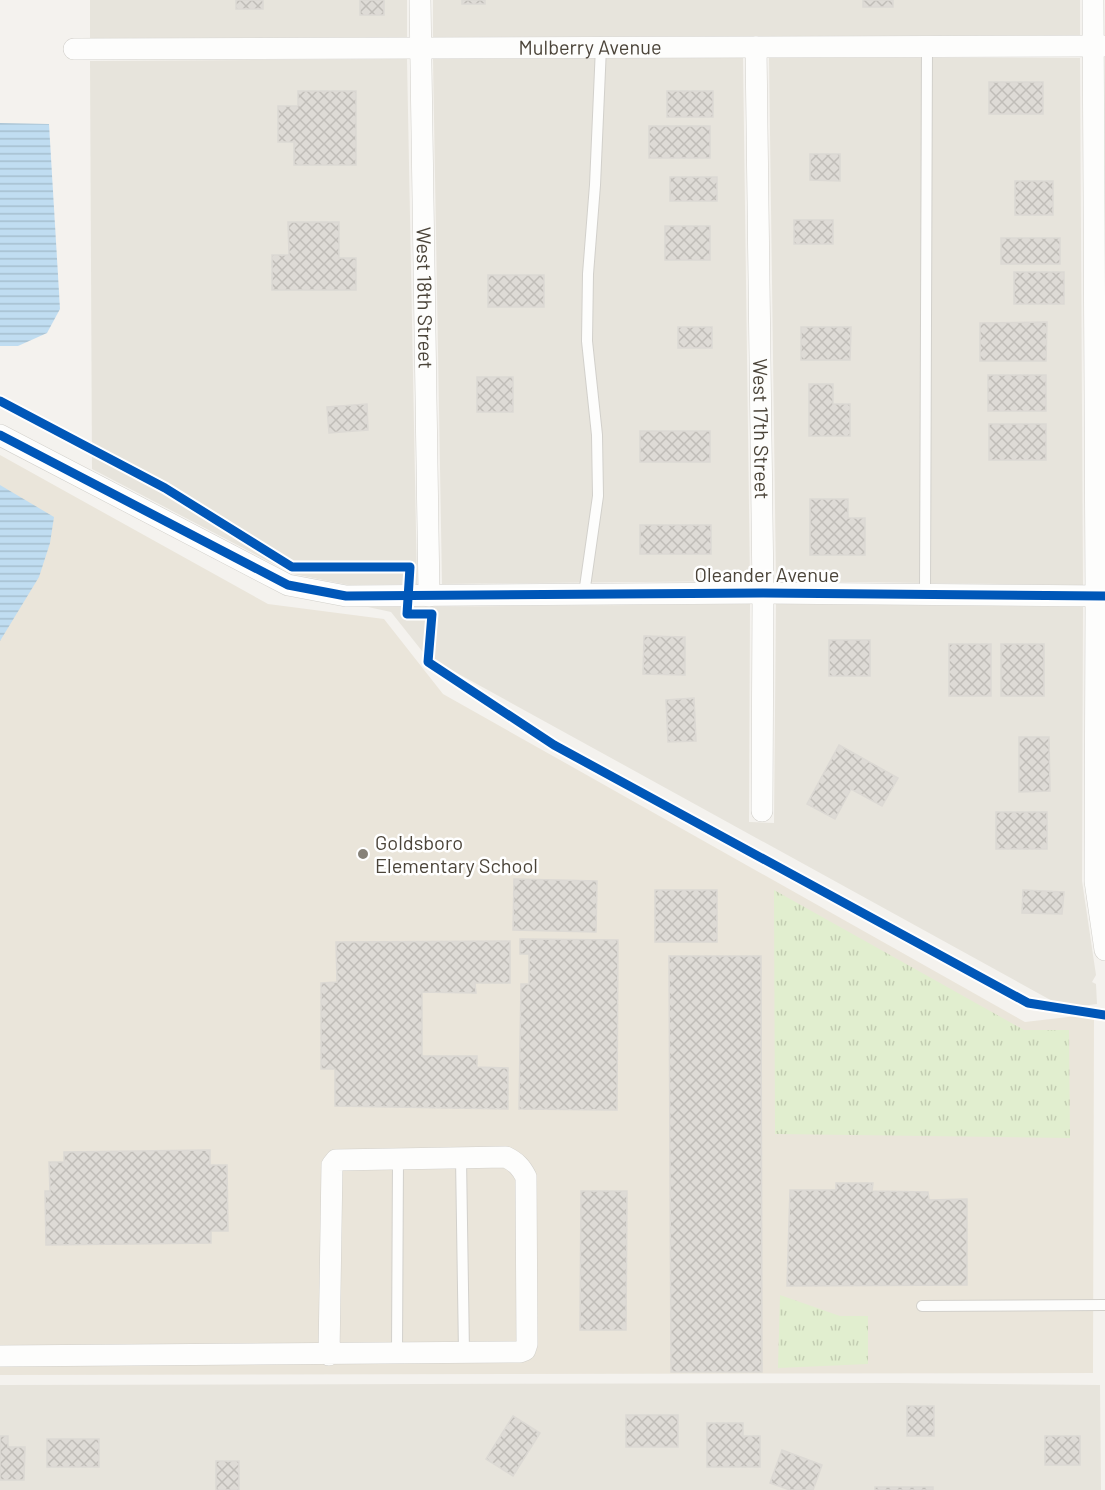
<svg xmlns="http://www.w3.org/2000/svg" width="1105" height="1490" font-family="Barlow,sans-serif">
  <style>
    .residential { fill: #e7e4dc }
    .education { fill: #eae5da }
    .grass { fill: url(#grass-tufts) }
    .water { fill: url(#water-rules) }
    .building { fill: url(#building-cross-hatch); stroke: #dcd9d4; stroke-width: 1.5 }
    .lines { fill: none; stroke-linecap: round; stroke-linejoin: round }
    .service-casing { stroke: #d2d0cb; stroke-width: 12 }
    .minor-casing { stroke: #d2d0cb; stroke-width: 22 }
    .service { stroke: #fdfdfc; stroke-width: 10 }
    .minor { stroke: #fdfdfc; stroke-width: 21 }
    .cycleway-casing { stroke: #fff; stroke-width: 13 }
    .cycleway { stroke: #0057b8; stroke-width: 9 }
    .poi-dot { fill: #868178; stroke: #fff; stroke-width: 2 }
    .labels { text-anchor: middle; stroke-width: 5; stroke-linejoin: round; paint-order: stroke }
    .street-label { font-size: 20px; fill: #4b4439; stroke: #fff }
    .poi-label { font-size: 20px; fill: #4b4439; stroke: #fff; text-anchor: start }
  </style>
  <defs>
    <pattern id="grass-tufts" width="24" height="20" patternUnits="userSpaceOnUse" patternTransform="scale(1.5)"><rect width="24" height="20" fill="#e1eecf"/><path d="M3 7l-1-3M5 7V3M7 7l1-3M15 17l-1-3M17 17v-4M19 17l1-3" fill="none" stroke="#c3cdb2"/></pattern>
    <pattern id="water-rules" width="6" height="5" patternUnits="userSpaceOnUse" patternTransform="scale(1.5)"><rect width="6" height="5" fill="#c0ddf1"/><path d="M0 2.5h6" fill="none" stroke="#a6bfcf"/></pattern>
    <pattern id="building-cross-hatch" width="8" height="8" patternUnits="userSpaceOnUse" patternTransform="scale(1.5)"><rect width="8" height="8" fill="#dedbd6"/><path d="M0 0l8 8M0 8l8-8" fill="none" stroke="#c0bdb8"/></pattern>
  </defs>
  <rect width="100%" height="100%" fill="#f4f2ee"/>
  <g class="residential">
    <polygon points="90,0 407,0 407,37 90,38"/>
    <polygon points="433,0 1080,0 1080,35 433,37"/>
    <polygon points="743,58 750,581 442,584 433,59"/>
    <polygon points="769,58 1080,58 1083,585 776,581"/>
    <polygon points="407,59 417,584 348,585 293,574 92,469 90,61"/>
    <polygon points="750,604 749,822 774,823 776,604 1083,607 1082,881 1096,975 1092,982 1096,984 1097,1004 1065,1008 426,656 391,612 368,607"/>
    <polygon points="897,1383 1100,1385 1101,1490 0,1490 0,1385"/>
  </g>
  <polygon class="education" points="0,455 268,604 384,619 443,694 1025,1022 1094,1014 1093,1373 0,1375"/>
  <g class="grass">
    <polygon points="774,890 1024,1030 1069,1030 1070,1138 775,1134"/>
    <polygon points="780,1295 840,1316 868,1316 868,1364 778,1368"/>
  </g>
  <g class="water">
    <polygon points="0,123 49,124 60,309 47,333 18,346 0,346"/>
    <polygon points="0,485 54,517 50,543 39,577 0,641"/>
  </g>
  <g class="building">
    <rect x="236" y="0" width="27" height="9"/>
    <rect x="360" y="0" width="24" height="15"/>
    <rect x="462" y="0" width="23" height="4"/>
    <rect x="863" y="0" width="30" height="7"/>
    <rect x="989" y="82" width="54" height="32"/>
    <polygon points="298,91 356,91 356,165 294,165 294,142 278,142 278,106 298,106"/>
    <rect x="667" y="91" width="46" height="26"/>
    <rect x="649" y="126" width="61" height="32"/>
    <polygon points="810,154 840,154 840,181 810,180"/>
    <rect x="670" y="177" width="47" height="24"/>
    <rect x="1015" y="181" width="38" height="34"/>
    <rect x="794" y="220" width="39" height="24"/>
    <polygon points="288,222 339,222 339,258 356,258 356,290 272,290 272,255 289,255"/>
    <rect x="665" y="226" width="45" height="34"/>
    <rect x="1001" y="238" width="59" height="26"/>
    <rect x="1014" y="272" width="50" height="32"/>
    <rect x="488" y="275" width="56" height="32"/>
    <polygon points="1047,322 1046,361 980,361 980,323"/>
    <rect x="678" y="327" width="34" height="21"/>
    <polygon points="801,327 851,327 850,360 801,360"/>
    <rect x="988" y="375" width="58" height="36"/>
    <rect x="477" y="377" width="36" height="35"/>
    <polygon points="809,384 833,384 833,404 850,404 850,436 809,436"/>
    <polygon points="367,404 368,430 329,433 327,407"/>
    <rect x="989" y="424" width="57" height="36"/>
    <rect x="640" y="431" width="70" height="31"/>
    <polygon points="810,499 848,499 848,518 865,518 865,555 810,555"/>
    <rect x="640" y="525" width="71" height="29"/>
    <polygon points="644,636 685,637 685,675 643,674"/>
    <rect x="829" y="640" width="41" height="36"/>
    <rect x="949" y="644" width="42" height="52"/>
    <rect x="1001" y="644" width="43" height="52"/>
    <polygon points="694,698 696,741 668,742 666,700"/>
    <polygon points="1019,737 1049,737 1050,791 1019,792"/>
    <polygon points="839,745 898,778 882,806 851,789 835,819 807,804"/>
    <rect x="996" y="812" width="51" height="37"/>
    <polygon points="514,879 597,881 596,932 513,930"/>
    <rect x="655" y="890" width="62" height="52"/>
    <polygon points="1023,890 1064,892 1062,914 1022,913"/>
    <polygon points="520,939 618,940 617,1110 519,1109 521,984 529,984 529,954 520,954"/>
    <polygon points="510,941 510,983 475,983 476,993 422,992 422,1056 477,1056 477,1067 508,1068 508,1109 335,1106 335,1069 321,1069 321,983 337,982 336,942"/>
    <polygon points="669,956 761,956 762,1372 671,1372"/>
    <polygon points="210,1150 210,1165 227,1165 228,1231 211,1231 211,1243 46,1245 45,1191 50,1191 49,1162 64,1162 64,1152"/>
    <polygon points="836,1183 873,1183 872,1191 928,1192 929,1200 967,1199 967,1285 787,1286 790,1190 836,1190"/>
    <polygon points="581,1191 627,1191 626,1330 580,1330"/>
    <rect x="907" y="1406" width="27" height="30"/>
    <rect x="626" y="1415" width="52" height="32"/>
    <polygon points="513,1416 540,1433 513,1476 486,1459"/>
    <polygon points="707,1423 743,1423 743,1436 760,1436 760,1467 707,1467"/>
    <polygon points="0,1436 8,1436 8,1447 25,1447 24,1480 0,1480"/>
    <rect x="1045" y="1436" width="35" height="29"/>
    <rect x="47" y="1439" width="52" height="28"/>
    <polygon points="782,1450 822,1465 813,1490 790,1490 770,1483"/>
    <rect x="216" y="1461" width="23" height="29"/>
    <rect x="875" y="1487" width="58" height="3"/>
  </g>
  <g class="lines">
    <defs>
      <g id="service">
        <polyline points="584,594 598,496 597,435 587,341 588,274 595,185 601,47"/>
        <polyline points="925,594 927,47"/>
        <polyline points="461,1158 464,1353"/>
        <polyline points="922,1306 1105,1305"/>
        <polyline points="397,1353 398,1158"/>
      </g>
      <g id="minor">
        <path id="s1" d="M420,0L429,596"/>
        <polyline points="1093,0 1096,596 1095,881 1105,950"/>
        <path id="s2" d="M756,47L763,593L762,811"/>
        <path id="s3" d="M74,49L1105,46"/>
        <polyline points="0,435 288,585 346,596 763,593 1105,596"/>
        <path d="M0,1356L520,1352L525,1350L527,1344L526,1177C521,1167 516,1162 506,1157L336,1160L332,1165L329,1355"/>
      </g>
    </defs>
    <use href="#service" class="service-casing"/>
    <use href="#minor" class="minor-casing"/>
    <use href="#service" class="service"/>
    <use href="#minor" class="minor"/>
    <defs>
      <g id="cycleway">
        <polyline points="0,401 165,488 292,567 410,567 407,614 432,614 428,662 554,745 1028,1003 1105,1015"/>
        <polyline points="0,435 288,585 346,596 763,593 1105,596"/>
      </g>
    </defs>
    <use href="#cycleway" class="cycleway-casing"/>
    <use href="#cycleway" class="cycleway"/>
  </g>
  <circle class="poi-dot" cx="363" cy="854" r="6"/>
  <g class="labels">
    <g class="street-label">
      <text dy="7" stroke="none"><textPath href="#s3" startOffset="516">Mulberry Avenue</textPath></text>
      <text dy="7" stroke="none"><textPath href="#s1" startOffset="298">West 18th Street</textPath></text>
      <text dy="7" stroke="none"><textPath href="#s2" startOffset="382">West 17th Street</textPath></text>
      <text x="767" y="582">Oleander Avenue</text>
    </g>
    <g class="poi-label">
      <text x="375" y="850">Goldsboro<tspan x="375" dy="23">Elementary School</tspan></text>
    </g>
  </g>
</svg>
